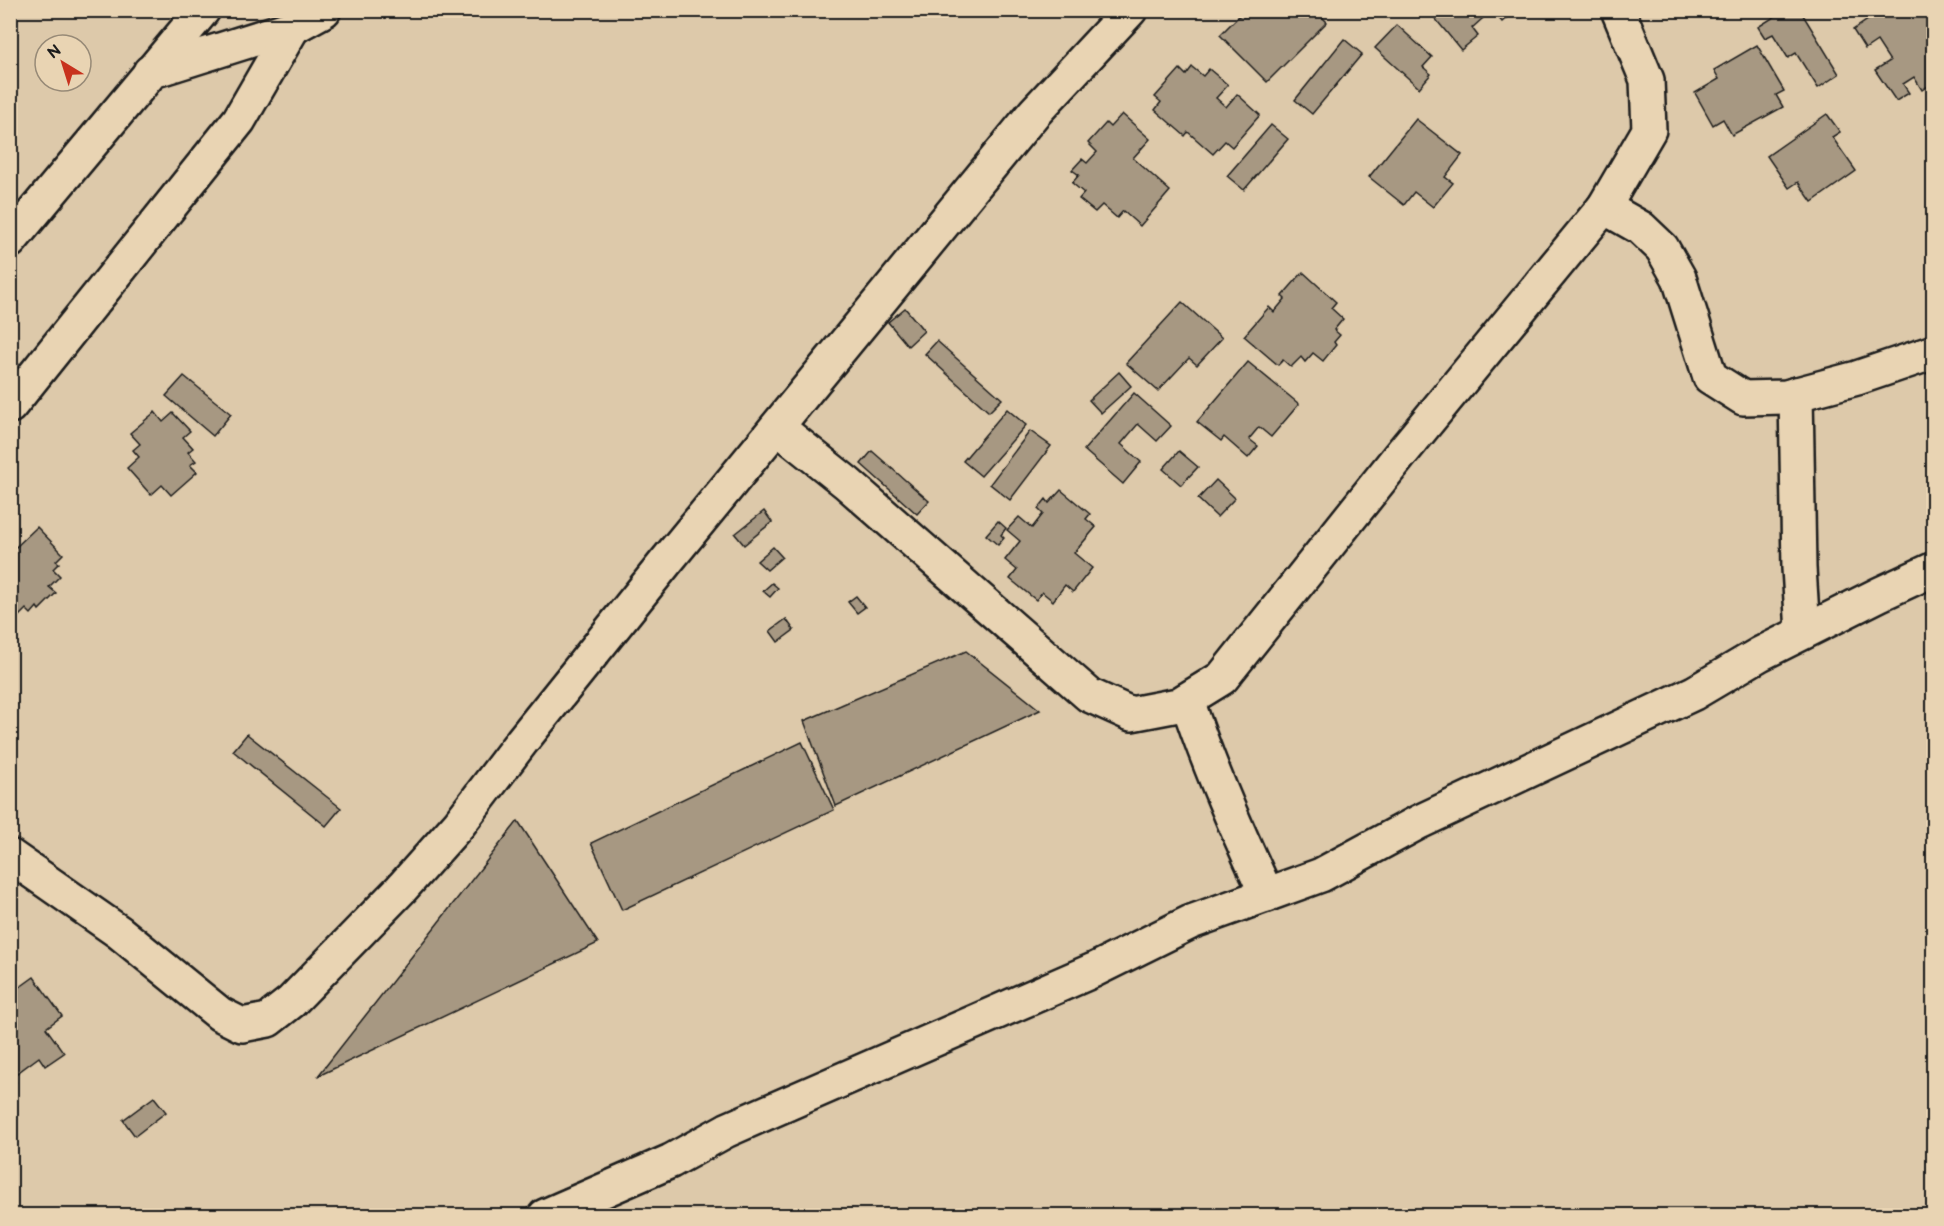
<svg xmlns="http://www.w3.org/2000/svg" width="1944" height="1226" font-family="'Balsamiq Sans',sans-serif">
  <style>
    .building { fill: #a79882; stroke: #1c1c1c; stroke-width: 1.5 }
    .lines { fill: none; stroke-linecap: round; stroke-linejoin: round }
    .minor-casing { stroke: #1c1c1c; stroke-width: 38 }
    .highway-casing { stroke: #1c1c1c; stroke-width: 38 }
    .minor { stroke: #e9d4b3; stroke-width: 33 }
    .highway { stroke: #e9d4b3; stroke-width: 33 }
  </style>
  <rect width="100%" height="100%" fill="#ddc9aa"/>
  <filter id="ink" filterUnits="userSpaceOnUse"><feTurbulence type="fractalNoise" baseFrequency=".0167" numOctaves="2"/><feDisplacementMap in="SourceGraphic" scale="12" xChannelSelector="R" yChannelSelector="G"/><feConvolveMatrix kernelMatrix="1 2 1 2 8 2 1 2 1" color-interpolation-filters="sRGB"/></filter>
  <g filter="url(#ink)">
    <g class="building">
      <polygon points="1250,10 1315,10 1327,22 1267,82 1220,35 1242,13 1244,16"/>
      <polygon points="1492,10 1516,10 1502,22"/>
      <polygon points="1492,10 1472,28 1478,36 1461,50 1429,11"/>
      <polygon points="1785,10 1800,10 1839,74 1818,88 1796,53 1788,58 1773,34 1765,38 1758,27"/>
      <polygon points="1867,10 1896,10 1898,13 1903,10 1932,10 1934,82 1922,90 1914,77 1903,84 1909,93 1896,101 1875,70 1890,61 1877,41 1865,49 1853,30 1872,17"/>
      <polygon points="1397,25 1432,57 1423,67 1431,74 1419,88 1375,48"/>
      <polygon points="1344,39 1362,54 1312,114 1295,100"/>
      <polygon points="1757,45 1784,91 1776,95 1783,107 1732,135 1723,119 1713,125 1695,93 1719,79 1714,70"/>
      <polygon points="1192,67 1203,76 1209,69 1228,85 1216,98 1226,107 1237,94 1260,115 1232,147 1225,141 1213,154 1188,132 1185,136 1155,110 1161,102 1155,97 1180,69 1186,75"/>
      <polygon points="1122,114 1150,139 1133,158 1170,191 1140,226 1123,211 1117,218 1102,205 1095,212 1079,199 1084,193 1072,183 1079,175 1072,170 1082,159 1087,163 1097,152 1088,143 1106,123 1110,127"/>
      <polygon points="1827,114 1840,132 1832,137 1856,171 1812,202 1798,182 1789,188 1767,156"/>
      <polygon points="1416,119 1462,155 1445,177 1453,183 1433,207 1414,192 1404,205 1369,177"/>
      <polygon points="1271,125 1288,139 1244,190 1227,176"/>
      <polygon points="1303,272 1336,302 1331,308 1343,319 1334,330 1340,335 1334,342 1336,345 1323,361 1313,353 1305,362 1301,357 1291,367 1283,360 1278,365 1244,336 1269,307 1274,312 1285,299 1282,296"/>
      <polygon points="1182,302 1222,338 1197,365 1189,358 1158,391 1126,363"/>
      <polygon points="905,308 924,331 908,346 888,322"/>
      <polygon points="937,341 1002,399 989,412 925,354"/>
      <polygon points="1248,362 1299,404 1271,437 1259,427 1249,439 1258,446 1248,458 1224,437 1221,441 1197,422"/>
      <polygon points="1119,372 1131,386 1101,413 1089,400"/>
      <polygon points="184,376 231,414 213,436 166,396"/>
      <polygon points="1134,393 1171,426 1157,441 1138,424 1121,444 1141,462 1123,484 1084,450"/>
      <polygon points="1007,409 1026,425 981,476 963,461"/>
      <polygon points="155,412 163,422 173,413 190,431 183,437 193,448 188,452 196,461 190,465 197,472 171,495 162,485 151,495 127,468 139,457 133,450 140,444 130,433"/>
      <polygon points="1030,431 1051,446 1010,500 990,484"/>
      <polygon points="872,451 929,501 917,514 861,464"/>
      <polygon points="1179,451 1198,467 1181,485 1163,469"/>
      <polygon points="1216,480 1235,498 1217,517 1198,499"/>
      <polygon points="1061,490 1090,514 1086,519 1096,527 1074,553 1092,568 1073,592 1065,585 1053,601 1042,592 1036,600 1010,579 1017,570 1005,560 1020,541 1007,530 1019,517 1032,528 1043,514 1038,509 1046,499 1049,503"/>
      <polygon points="764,511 772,522 744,545 735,534"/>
      <polygon points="998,521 1006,528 1001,535 1004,538 998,545 986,535"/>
      <polygon points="37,527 63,554 56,561 59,563 53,569 60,576 49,587 56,593 39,610 37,607 31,614 26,609 16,619 12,615 10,616 10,541 16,547"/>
      <polygon points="773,547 782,557 767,570 757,561"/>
      <polygon points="772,583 778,588 770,597 763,591"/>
      <polygon points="856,596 865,607 857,613 848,602"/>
      <polygon points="786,619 794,630 778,642 770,631"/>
      <polygon points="966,651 1040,710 836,806 804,721"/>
      <polygon points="247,734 341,808 326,826 233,751"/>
      <polygon points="802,742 834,810 622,910 591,843"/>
      <polygon points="518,821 598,943 318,1076"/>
      <polygon points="10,973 20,987 34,977 62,1016 46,1028 64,1053 45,1066 39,1057 12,1077 16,1082 10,1086"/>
      <polygon points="154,1097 166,1112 135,1136 123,1120"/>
    </g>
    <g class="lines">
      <defs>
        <g id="minor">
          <polyline points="150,72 293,27 324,10"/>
          <polyline points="1604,207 1641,228 1662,248 1679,278 1710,377 1743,398 1786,397 1857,378 1934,352"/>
          <polyline points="1796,394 1799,568 1803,632"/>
          <polyline points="10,406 239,120 293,27"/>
          <polyline points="777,427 847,483 1089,695 1131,714 1178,705 1222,678 1400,455 1604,207 1649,130 1647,80 1618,10"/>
          <path d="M1187,700C1209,767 1237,831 1267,895"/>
          <polyline points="10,856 119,932 220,1014 242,1025 268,1020 291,1002 401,889 459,824 522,741 665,563 1034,113 1130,10"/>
          <polyline points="545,1216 671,1161 727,1130 1094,970 1191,922 1321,875 1419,822 1694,693 1760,654 1880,594 1934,569"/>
        </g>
        <polyline id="highway" points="10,241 203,10"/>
      </defs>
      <use href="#minor" class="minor-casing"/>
      <use href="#highway" class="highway-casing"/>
      <use href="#minor" class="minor"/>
      <use href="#highway" class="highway"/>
    </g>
  </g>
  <rect width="1944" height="1226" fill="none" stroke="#e9d4b3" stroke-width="36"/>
  <rect x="18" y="18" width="1908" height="1190" fill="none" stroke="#1c1c1c" stroke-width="2" filter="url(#ink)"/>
  <g transform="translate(63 63) rotate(322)"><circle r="28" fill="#e9d4b3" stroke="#978a77" stroke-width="1.5"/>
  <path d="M0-4.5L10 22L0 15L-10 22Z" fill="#c8321e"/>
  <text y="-9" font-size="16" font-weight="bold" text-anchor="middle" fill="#1c1c1c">N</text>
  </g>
</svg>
